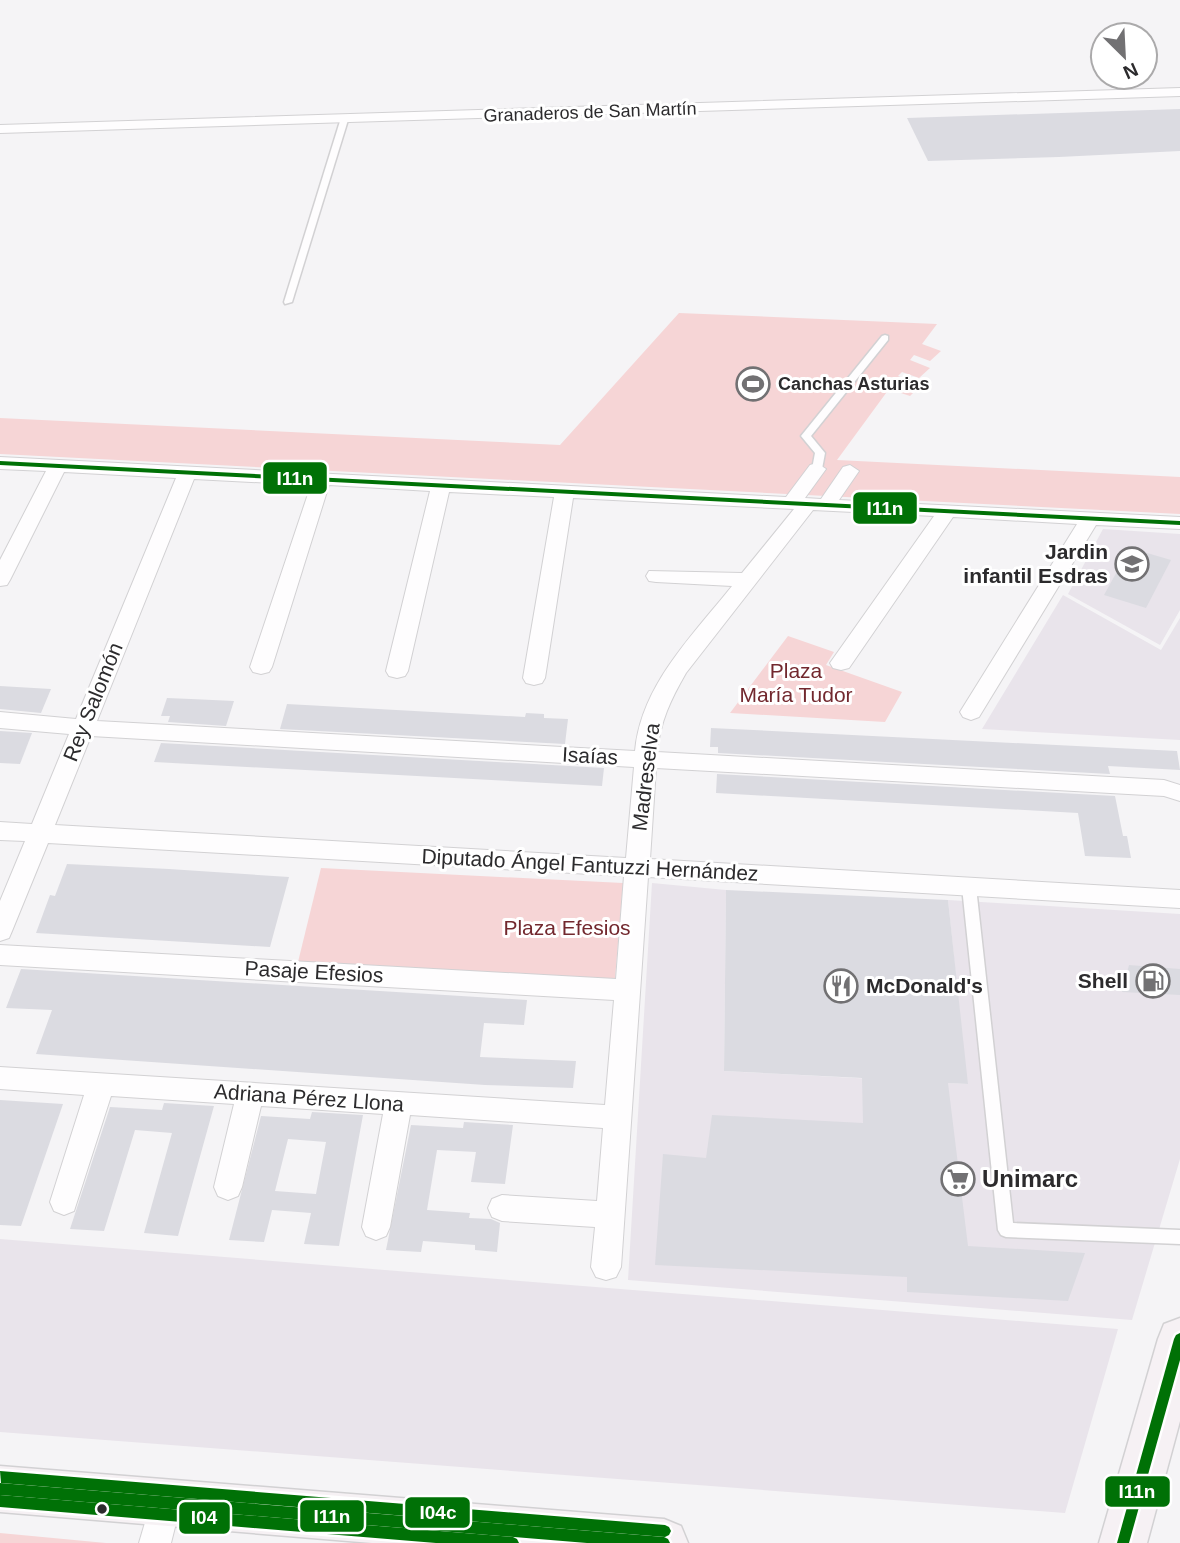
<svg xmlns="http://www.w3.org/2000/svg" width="1180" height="1543" font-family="Arial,sans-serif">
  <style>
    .built { fill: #e9e4eb }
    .green { fill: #f6d5d6 }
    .building { fill: #dbdbe1; fill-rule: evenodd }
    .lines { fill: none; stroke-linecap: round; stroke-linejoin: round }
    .lane-casing { stroke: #d2d1d3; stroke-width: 3 }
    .street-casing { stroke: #d2d1d3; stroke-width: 2 }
    .secondary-casing { stroke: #d2d1d3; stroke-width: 3 }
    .lane { fill: #fefdfe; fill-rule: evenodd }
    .street { fill: #fefdfe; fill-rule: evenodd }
    .secondary { fill: #f6f1f4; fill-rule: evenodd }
    .bus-1-casing { stroke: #fff; stroke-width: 5 }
    .bus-2-casing { stroke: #fff; stroke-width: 5 }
    .bus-3-casing { stroke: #fff; stroke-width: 5 }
    .bus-1 { fill: #007106; fill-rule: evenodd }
    .bus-2 { fill: #007106; fill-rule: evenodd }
    .bus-3 { fill: #007106; fill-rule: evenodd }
    .bus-dot { fill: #2c2b2d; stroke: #fff; stroke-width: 2.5 }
    .labels { text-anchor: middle; stroke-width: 6; stroke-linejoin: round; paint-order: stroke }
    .far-street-label { font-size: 18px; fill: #2c2b2d; stroke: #fff }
    .far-poi-label { font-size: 18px; font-weight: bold; fill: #2c2b2d; stroke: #fff; text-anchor: start }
    .poi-label { font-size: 21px; font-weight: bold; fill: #2c2b2d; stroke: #fff; text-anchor: end }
    .park-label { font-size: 21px; fill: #72282e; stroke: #fff }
    .street-label { font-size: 21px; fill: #2c2b2d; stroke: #fff }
    .near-poi-label { font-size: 24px; font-weight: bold; fill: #2c2b2d; stroke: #fff; text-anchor: start }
    .line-badge { stroke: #fff; stroke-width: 2.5 }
    .badge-label { font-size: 19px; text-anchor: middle; font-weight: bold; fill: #fff }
  </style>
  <rect width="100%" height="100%" fill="#f5f4f6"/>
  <g class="built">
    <polygon points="1103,529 1180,534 1180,610 1160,645 1068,594"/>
    <polygon points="1063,595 1161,650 1180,618 1180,740 982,729"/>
    <polygon points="652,883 726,890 724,1071 967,1084 948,900 1180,914 1180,1159 1132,1320 628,1280"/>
    <polygon points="0,1239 1118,1329 1065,1513 0,1432"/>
  </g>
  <g class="green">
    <polygon points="679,313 937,324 922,344 941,351 930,361 914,355 910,360 930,368 919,378 902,372 898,376 921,385 910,396 889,389 837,460 1180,477 1180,514 0,454 0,418 560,445"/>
    <polygon points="788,636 834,652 826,665 902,692 885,722 730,713"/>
    <polygon points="321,868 623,883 615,979 298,962"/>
    <polygon points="0,1533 106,1543 0,1543"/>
  </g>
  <g class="building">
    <polygon points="1180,109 1180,151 1059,157 928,161 907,118"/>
    <polygon points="1130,548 1171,560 1146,608 1104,595"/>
    <polygon points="0,686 51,689 41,713 0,709"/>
    <polygon points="167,698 191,699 234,701 226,726 168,722 170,716 161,716"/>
    <polygon points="287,704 525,717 526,713 544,714 544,718 568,719 565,744 280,729"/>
    <polygon points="711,728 1177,751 1180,770 1108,766 1110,774 718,753 718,747 710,747"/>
    <polygon points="0,731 32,733 20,764 0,763"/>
    <polygon points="161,743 604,768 602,786 154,762"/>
    <polygon points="717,774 1115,796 1123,836 1127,836 1131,858 1085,856 1078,813 716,793"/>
    <polygon points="67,864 169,869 289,877 270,947 36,933 50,895 55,896"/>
    <polygon points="726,890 948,900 968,1084 948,1083 968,1246 1085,1253 1068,1301 907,1292 907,1277 655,1265 663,1154 706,1158 712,1115 863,1123 862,1078 724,1071"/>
    <polygon points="1129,965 1180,969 1180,995 1122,992"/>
    <polygon points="21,969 527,1000 524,1025 484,1023 480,1057 576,1061 573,1088 485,1085 36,1054 52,1010 6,1008"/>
    <polygon points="0,1100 63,1104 21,1226 0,1225"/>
    <polygon points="164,1103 214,1106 178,1236 144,1233 172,1133 135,1130 104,1231 70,1229 110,1107 162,1110"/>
    <path d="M312,1112L363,1115L339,1246L304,1244L311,1213L272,1210L264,1242L229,1240L261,1116L310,1119ZM288,1139L326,1142L316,1194L275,1191Z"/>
    <polygon points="464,1122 513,1125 505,1184 471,1182 476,1152 437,1150 427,1210 470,1213 469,1218 491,1219 500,1223 497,1252 475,1250 475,1245 423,1241 421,1252 386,1250 411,1125 463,1128"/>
  </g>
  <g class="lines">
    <defs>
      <g id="lane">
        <polygon points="341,118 348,120 292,302 285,304 284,302"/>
        <polygon points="885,335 888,336 888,340 811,436 825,453 822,469 817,472 813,471 812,469 815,453 801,436 882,336"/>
        <polygon points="969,882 974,883 976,887 1013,1223 1180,1230 1180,1244 1006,1237 1001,1235 998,1230 962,887 964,883"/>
      </g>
      <g id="street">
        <polygon points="1180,88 1180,96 0,133 0,125"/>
        <path d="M0,457L786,497L810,465L817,463L826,469L805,498L821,499L843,467L850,465L859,471L839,500L1180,517V529L1096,525L979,717L971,720L963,717L960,712L1077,524L953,517L849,668L841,670L833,668L830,663L934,516L813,510L686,673C671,699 660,722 657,752L1164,780L1180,785V801L1164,796L656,768L650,859L1180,890V908L648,877L621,1267L616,1277L606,1280L596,1277L591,1267L595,1227L502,1221L492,1217L488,1208L492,1199L502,1195L597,1201L603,1128L410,1115L390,1227L386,1236L376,1240L366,1236L362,1227L383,1114L261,1106L242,1187L238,1196L228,1200L218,1196L214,1187L234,1104L111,1096L74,1211L64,1215L54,1211L50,1202L84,1095L0,1089V1067L605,1105L614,1000L0,965V945L616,979L624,876L48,843L12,931L9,938L0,941V901L25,841L0,840V822L32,824L69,734L0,728V712L76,719L176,478L64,472L10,580L7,585L0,586V560L46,471L0,469ZM194,479L311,485L250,667L253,672L261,674L269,672L272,667L329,485L430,491L386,671L389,676L397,678L405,676L408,671L449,492L554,497L523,678L526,683L534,685L542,683L545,678L573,498L794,509L742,573L649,571L646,576L649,581L656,582L732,586C693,635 641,685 635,751L97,721ZM91,736L634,767L626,858L55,825Z"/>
        <polygon points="165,1487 176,1492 181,1503 171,1543 139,1543 154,1492"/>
      </g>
      <g id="secondary">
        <polygon points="1180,1318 1180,1421 1147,1543 1099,1543 1158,1339 1164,1324"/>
        <polygon points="0,1466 664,1519 681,1526 688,1543 372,1543 0,1512"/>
      </g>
    </defs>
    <use href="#lane" class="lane-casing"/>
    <use href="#street" class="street-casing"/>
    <use href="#secondary" class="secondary-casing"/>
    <use href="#lane" class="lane"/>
    <use href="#street" class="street"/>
    <use href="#secondary" class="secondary"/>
    <defs>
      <g id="bus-1">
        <polygon points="0,461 1180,521 1180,525 0,465"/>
        <polygon points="1180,1333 1180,1360 1129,1543 1117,1543 1174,1339 1176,1335"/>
        <polygon points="0,1483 664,1537 668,1539 670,1543 587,1543 0,1495"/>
      </g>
      <polygon id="bus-2" points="0,1495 513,1537 517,1539 519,1543 436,1543 0,1507"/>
      <polygon id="bus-3" points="0,1471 665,1525 669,1527 671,1531 669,1535 665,1537 1,1483"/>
    </defs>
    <use href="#bus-1" class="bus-1-casing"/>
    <use href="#bus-2" class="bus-2-casing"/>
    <use href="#bus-3" class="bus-3-casing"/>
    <use href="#bus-1" class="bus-1"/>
    <use href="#bus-2" class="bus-2"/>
    <use href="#bus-3" class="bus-3"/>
  </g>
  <defs>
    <symbol id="stadium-ring" viewBox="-11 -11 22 22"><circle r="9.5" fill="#fff" stroke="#727173" stroke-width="1.5"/><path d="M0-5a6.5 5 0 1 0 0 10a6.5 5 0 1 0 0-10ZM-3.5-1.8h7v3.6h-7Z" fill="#727173"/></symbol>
    <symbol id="school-ring" viewBox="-11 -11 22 22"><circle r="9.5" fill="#fff" stroke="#727173" stroke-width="1.5"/><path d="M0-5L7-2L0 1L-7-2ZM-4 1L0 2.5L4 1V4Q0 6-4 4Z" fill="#727173"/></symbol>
    <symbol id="fuel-ring" viewBox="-11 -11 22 22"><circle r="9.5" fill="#fff" stroke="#727173" stroke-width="1.5"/><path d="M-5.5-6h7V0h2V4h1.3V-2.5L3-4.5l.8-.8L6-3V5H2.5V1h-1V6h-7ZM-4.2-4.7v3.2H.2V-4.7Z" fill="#727173"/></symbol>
    <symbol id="restaurant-ring" viewBox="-11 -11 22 22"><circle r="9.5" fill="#fff" stroke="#727173" stroke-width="1.5"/><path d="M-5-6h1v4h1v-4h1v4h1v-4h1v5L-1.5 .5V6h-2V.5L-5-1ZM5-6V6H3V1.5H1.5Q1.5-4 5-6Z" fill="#727173"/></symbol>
    <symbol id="supermarket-ring" viewBox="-11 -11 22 22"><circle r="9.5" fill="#fff" stroke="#727173" stroke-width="1.5"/><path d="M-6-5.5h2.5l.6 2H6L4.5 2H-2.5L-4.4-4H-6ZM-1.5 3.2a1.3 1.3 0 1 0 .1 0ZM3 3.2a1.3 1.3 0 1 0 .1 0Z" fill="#727173"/></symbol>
  </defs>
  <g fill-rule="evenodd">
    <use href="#stadium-ring" x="734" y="365" width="38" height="38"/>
    <use href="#school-ring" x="1113" y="545" width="38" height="38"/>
    <use href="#fuel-ring" x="1134" y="962" width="38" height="38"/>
    <use href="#restaurant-ring" x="822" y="967" width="38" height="38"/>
    <use href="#supermarket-ring" x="939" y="1160" width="38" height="38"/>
  </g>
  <circle class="bus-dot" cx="102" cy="1509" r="6"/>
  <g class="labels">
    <g class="far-street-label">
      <text transform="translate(590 112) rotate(-2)" y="6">Granaderos de San Martín</text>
    </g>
    <g class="far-poi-label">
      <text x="778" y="390">Canchas Asturias</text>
    </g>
    <g class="poi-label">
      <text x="1108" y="559">Jardin<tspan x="1108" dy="24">infantil Esdras</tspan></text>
      <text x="1128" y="988">Shell</text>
      <text x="866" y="993" text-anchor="start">McDonald's</text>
    </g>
    <g class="park-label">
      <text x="796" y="678">Plaza<tspan x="796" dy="24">María Tudor</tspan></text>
      <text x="567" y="935">Plaza Efesios</text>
    </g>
    <g class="street-label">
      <text transform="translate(93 702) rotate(-68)" y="7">Rey Salomón</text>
      <text transform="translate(590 756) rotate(3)" y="7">Isaías</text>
      <text transform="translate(646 777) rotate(-83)" y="7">Madreselva</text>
      <text transform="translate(590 865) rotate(3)" y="7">Diputado Ángel Fantuzzi Hernández</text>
      <text transform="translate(314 972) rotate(3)" y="7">Pasaje Efesios</text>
      <text transform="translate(309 1098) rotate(4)" y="7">Adriana Pérez Llona</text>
    </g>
    <g class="near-poi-label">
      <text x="982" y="1187">Unimarc</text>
    </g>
  </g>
  <g class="line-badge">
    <rect x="262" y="461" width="66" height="34" rx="7" fill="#007106"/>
    <rect x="852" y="491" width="66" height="34" rx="7" fill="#007106"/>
    <rect x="1104" y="1475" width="67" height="33" rx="7" fill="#007106"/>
    <rect x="404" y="1496" width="67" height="33" rx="7" fill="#007106"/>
    <rect x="299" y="1499" width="66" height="34" rx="7" fill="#007106"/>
    <rect x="178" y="1501" width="53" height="34" rx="7" fill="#007106"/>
  </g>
  <g class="badge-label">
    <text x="295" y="485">I11n</text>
    <text x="885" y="515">I11n</text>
    <text x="1137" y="1498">I11n</text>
    <text x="438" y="1519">I04c</text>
    <text x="332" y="1523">I11n</text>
    <text x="204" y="1524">I04</text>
  </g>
  <g transform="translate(1124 56) rotate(156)"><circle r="33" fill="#ffffff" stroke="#abaaab" stroke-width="2"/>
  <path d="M0-5L12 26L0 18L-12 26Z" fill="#727173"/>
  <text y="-10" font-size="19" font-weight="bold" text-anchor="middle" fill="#2c2b2d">N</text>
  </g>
</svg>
